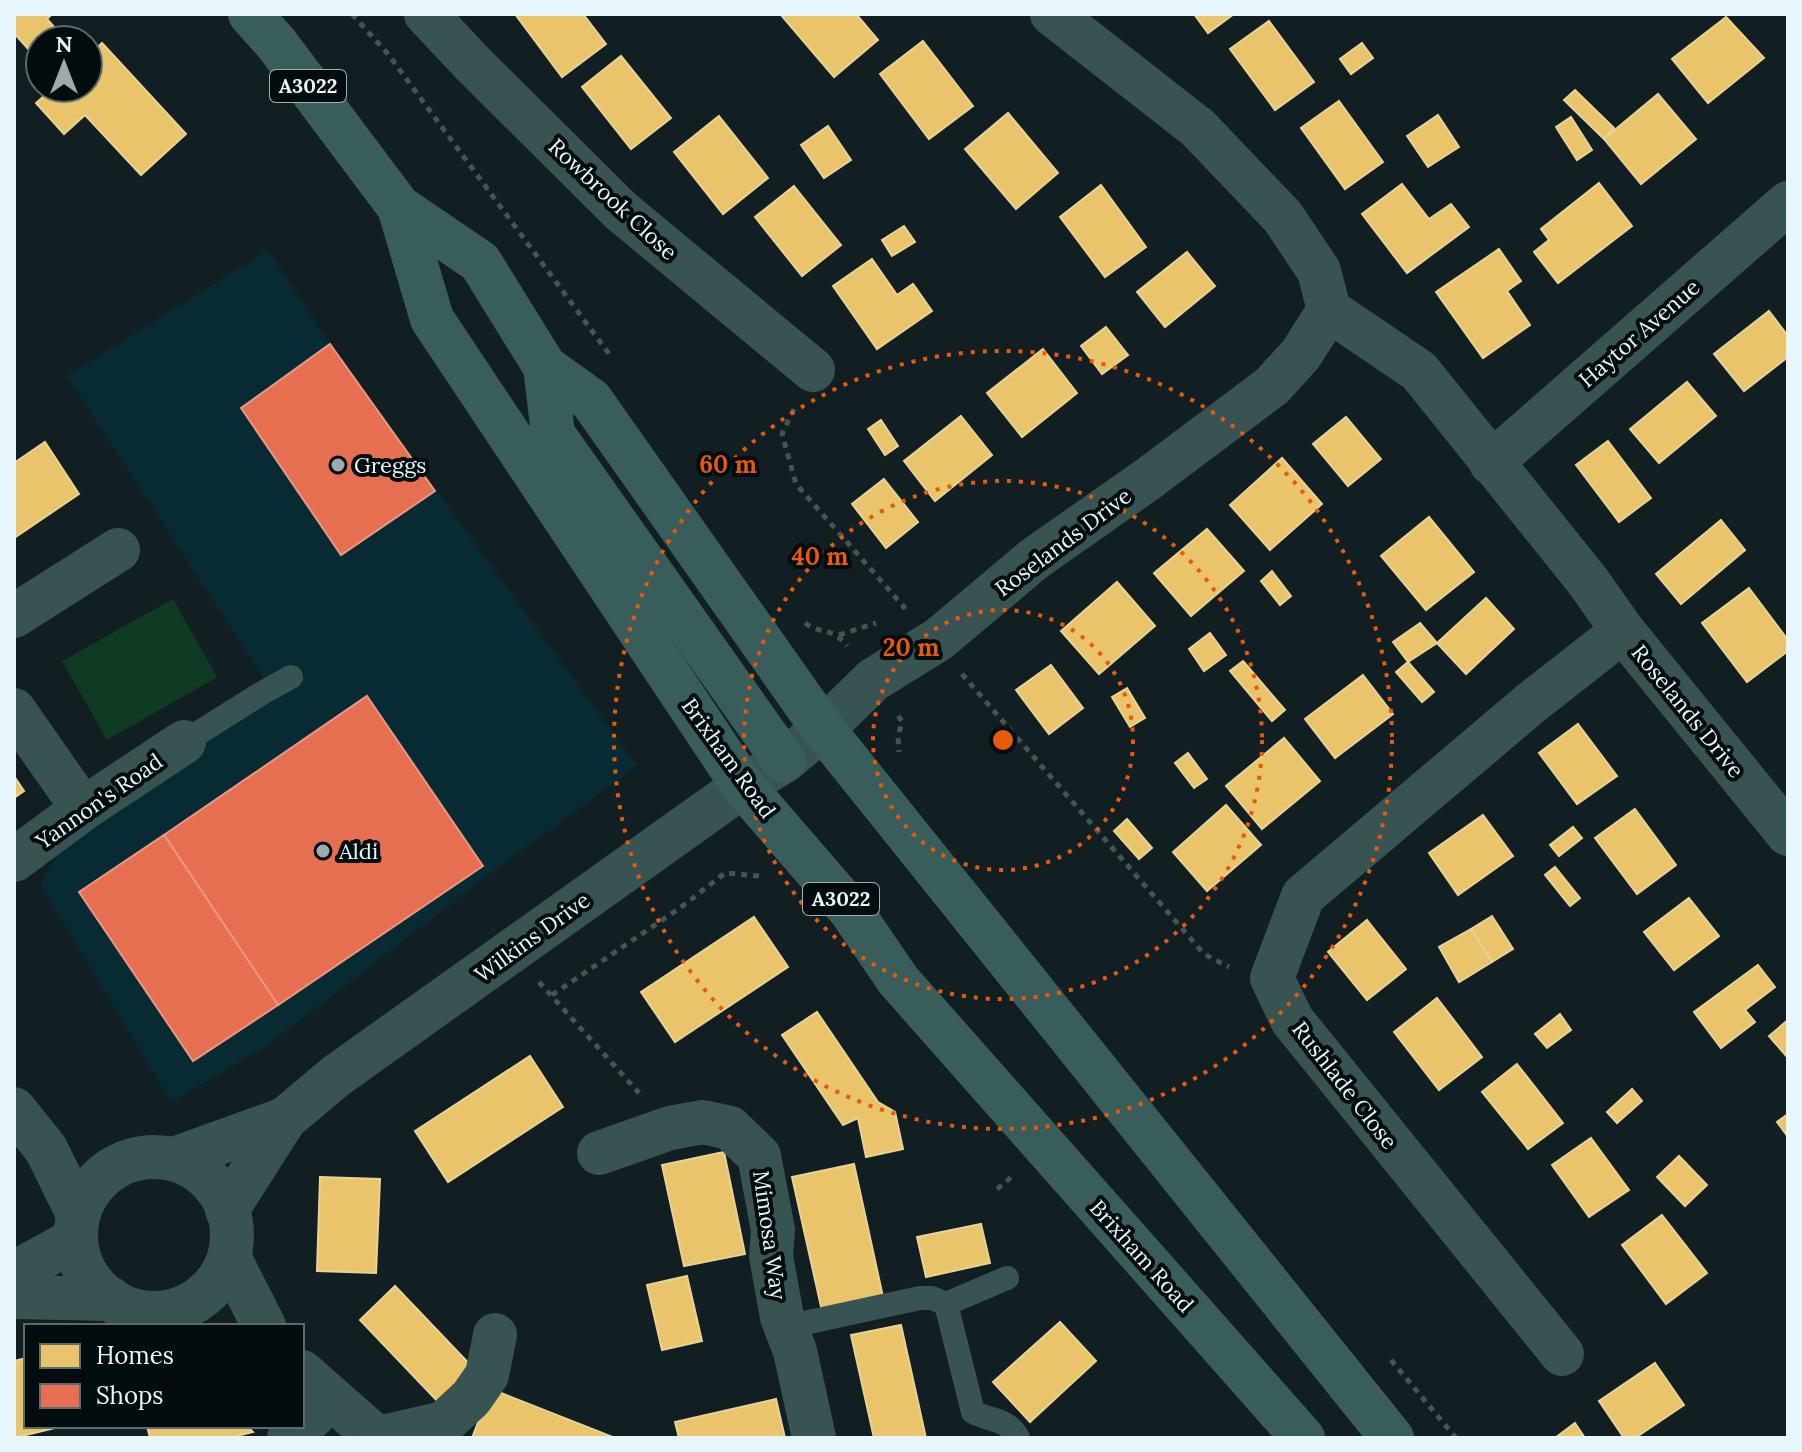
<svg xmlns="http://www.w3.org/2000/svg" width="1802" height="1452" font-family="Lora,serif">
  <style>
    .built { fill: #082b33 }
    .green { fill: #0e3b21 }
    .homes { fill: #e9c46a; stroke: #e8d395; stroke-width: 2 }
    .shops { fill: #e76f51; stroke: #e79884; stroke-width: 2 }
    .lines { fill: none; stroke-linecap: round; stroke-linejoin: round }
    .path { stroke: #425656; stroke-width: 5; stroke-dasharray: 6 6; stroke-linecap: butt }
    .service { stroke: #385452; stroke-width: 24 }
    .minor { stroke: #385452; stroke-width: 44 }
    .primary { stroke: #395d5a; stroke-width: 44 }
    .ring { fill: none; stroke: #e8590c; stroke-width: 4; stroke-dasharray: 4 8 }
    .poi-dot { fill: #9cabaf; stroke: #030c0e; stroke-width: 3 }
    .labels { text-anchor: middle; stroke-width: 8; stroke-linejoin: round; paint-order: stroke }
    .shield { fill: #030c0e; stroke: #a3b0b3; stroke-width: 2 }
    .shield-label { font-size: 20px; font-weight: bold; fill: #e7f6fa }
    .street-label { font-size: 22px; fill: #e7f6fa; stroke: #030c0e }
    .poi-label { font-size: 22px; fill: #e7f6fa; stroke: #030c0e; text-anchor: start }
    .centre { fill: #e8590c; stroke: #030c0e; stroke-width: 4 }
    .ring-label { font-size: 24px; text-anchor: middle; font-weight: bold; fill: #e8590c; stroke: #030c0e; stroke-width: 8; stroke-linejoin: round; paint-order: stroke }
  </style>
  <rect width="100%" height="100%" fill="#111f23"/>
  <polygon class="built" points="268,250 330,344 637,766 499,867 267,1046 171,1102 40,884 83,809 270,688 67,376"/>
  <polygon class="green" points="173,599 217,677 107,740 62,661"/>
  <g class="homes">
    <polygon points="14,14 52,14 47,19 62,36 58,40 40,40 40,55 37,59 14,33"/>
    <polygon points="515,14 583,14 606,44 562,77"/>
    <polygon points="856,14 878,40 834,77 781,15"/>
    <polygon points="1194,14 1234,14 1208,33"/>
    <polygon points="1726,17 1764,58 1708,103 1672,59"/>
    <polygon points="1269,21 1314,82 1275,110 1230,49"/>
    <polygon points="923,41 973,106 929,139 880,74"/>
    <polygon points="102,43 186,134 141,175 85,115 64,134 36,103 53,88 88,88 88,56"/>
    <polygon points="1362,43 1373,58 1351,74 1340,59"/>
    <polygon points="621,56 671,118 631,149 582,87"/>
    <polygon points="1575,90 1614,128 1604,139 1564,100"/>
    <polygon points="1658,94 1696,139 1641,184 1604,139"/>
    <polygon points="1339,101 1383,162 1345,189 1301,128"/>
    <polygon points="1008,113 1058,173 1016,209 965,149"/>
    <polygon points="1438,115 1459,147 1428,167 1407,136"/>
    <polygon points="719,116 768,178 723,214 674,152"/>
    <polygon points="1571,117 1592,150 1577,160 1556,127"/>
    <polygon points="828,126 851,160 824,178 801,145"/>
    <polygon points="1599,183 1632,226 1558,283 1534,252 1549,240 1541,229"/>
    <polygon points="1402,184 1429,219 1451,204 1469,227 1407,273 1362,214"/>
    <polygon points="1101,185 1146,247 1105,277 1060,217"/>
    <polygon points="794,186 841,245 802,276 755,217"/>
    <polygon points="904,226 915,242 892,256 882,240"/>
    <polygon points="1499,249 1521,281 1507,291 1530,325 1483,358 1436,292"/>
    <polygon points="1187,252 1215,286 1165,327 1137,292"/>
    <polygon points="872,259 897,295 913,284 932,311 877,349 833,286"/>
    <polygon points="1769,311 1788,336 1788,357 1744,391 1714,354"/>
    <polygon points="1106,327 1128,355 1102,374 1081,346"/>
    <polygon points="1043,349 1077,393 1022,437 987,393"/>
    <polygon points="1687,382 1716,416 1659,463 1630,429"/>
    <polygon points="961,416 992,455 935,501 904,461"/>
    <polygon points="1346,417 1381,459 1348,486 1313,444"/>
    <polygon points="881,420 898,446 885,455 868,429"/>
    <polygon points="1608,441 1651,498 1619,522 1576,465"/>
    <polygon points="45,442 79,494 14,538 14,463"/>
    <polygon points="1282,458 1322,504 1270,550 1230,505"/>
    <polygon points="884,479 918,522 886,548 852,504"/>
    <polygon points="1429,517 1474,572 1426,610 1381,556"/>
    <polygon points="1721,520 1745,550 1681,604 1656,574"/>
    <polygon points="1207,529 1244,571 1191,616 1154,573"/>
    <polygon points="1272,571 1291,596 1280,605 1261,581"/>
    <polygon points="1117,582 1155,626 1099,674 1061,631"/>
    <polygon points="1749,588 1788,640 1788,651 1747,682 1702,623"/>
    <polygon points="1486,598 1514,629 1466,674 1437,643"/>
    <polygon points="1420,623 1437,643 1408,662 1393,642"/>
    <polygon points="1210,633 1226,655 1204,671 1189,649"/>
    <polygon points="1243,661 1285,710 1272,721 1230,671"/>
    <polygon points="1408,662 1434,692 1422,702 1396,672"/>
    <polygon points="1051,665 1083,708 1049,734 1016,690"/>
    <polygon points="1363,675 1393,714 1335,758 1305,719"/>
    <polygon points="1127,688 1145,718 1130,727 1112,697"/>
    <polygon points="1578,724 1617,776 1577,804 1539,753"/>
    <polygon points="1284,738 1320,781 1262,829 1226,786"/>
    <polygon points="1188,753 1207,779 1194,788 1175,763"/>
    <polygon points="14,776 24,791 14,798"/>
    <polygon points="1226,805 1261,845 1207,891 1173,852"/>
    <polygon points="1635,809 1676,865 1637,894 1595,838"/>
    <polygon points="1483,815 1513,856 1458,895 1429,853"/>
    <polygon points="1127,819 1152,848 1139,859 1114,831"/>
    <polygon points="1573,827 1582,838 1559,856 1550,845"/>
    <polygon points="1555,867 1580,898 1570,906 1545,875"/>
    <polygon points="1689,898 1719,936 1674,970 1644,932"/>
    <polygon points="1492,916 1513,949 1492,962 1471,929"/>
    <polygon points="754,917 788,967 675,1042 641,992"/>
    <polygon points="1367,920 1406,969 1367,1000 1328,952"/>
    <polygon points="1471,929 1492,962 1459,982 1439,947"/>
    <polygon points="1758,965 1775,987 1745,1010 1755,1022 1721,1048 1694,1012"/>
    <polygon points="1437,998 1482,1057 1439,1090 1394,1032"/>
    <polygon points="817,1012 878,1102 895,1112 903,1149 866,1157 858,1118 843,1125 782,1035"/>
    <polygon points="1560,1014 1571,1030 1547,1048 1535,1034"/>
    <polygon points="1788,1020 1788,1058 1769,1036"/>
    <polygon points="530,1056 563,1107 448,1182 415,1131"/>
    <polygon points="1517,1064 1563,1123 1528,1149 1482,1092"/>
    <polygon points="1632,1089 1642,1101 1617,1123 1607,1112"/>
    <polygon points="1788,1114 1788,1137 1777,1122"/>
    <polygon points="1591,1138 1629,1190 1589,1217 1552,1165"/>
    <polygon points="724,1152 745,1254 684,1266 662,1165"/>
    <polygon points="1679,1156 1707,1185 1685,1206 1657,1177"/>
    <polygon points="854,1164 883,1297 822,1311 792,1177"/>
    <polygon points="320,1177 380,1179 376,1273 317,1271"/>
    <polygon points="1662,1215 1707,1273 1666,1304 1622,1245"/>
    <polygon points="981,1224 990,1263 926,1277 917,1237"/>
    <polygon points="687,1276 702,1341 662,1350 647,1285"/>
    <polygon points="395,1286 479,1374 444,1408 360,1320"/>
    <polygon points="1060,1322 1096,1361 1030,1422 993,1382"/>
    <polygon points="901,1325 926,1438 874,1438 851,1335"/>
    <polygon points="26,1358 26,1426 63,1426 14,1438 14,1361"/>
    <polygon points="1655,1363 1684,1405 1641,1434 1635,1438 1624,1438 1599,1401"/>
    <polygon points="491,1389 615,1438 472,1438"/>
    <polygon points="776,1399 785,1438 679,1438 675,1422"/>
    <polygon points="1575,1423 1585,1438 1555,1438"/>
    <polygon points="147,1426 247,1426 253,1432 229,1438 150,1438"/>
  </g>
  <g class="shops">
    <polygon points="330,344 435,491 341,555 241,408"/>
    <polygon points="367,696 483,866 278,1005 164,835"/>
    <polygon points="164,835 278,1005 193,1061 79,892"/>
  </g>
  <g class="lines">
    <g class="path">
      <polyline points="352,14 388,54 612,358"/>
      <polyline points="794,409 782,434 796,484 904,607 901,608"/>
      <path d="M805,623C823,636 832,626 847,646"/>
      <polyline points="839,635 876,623"/>
      <polyline points="962,674 1204,954 1229,967"/>
      <polyline points="898,716 902,721 898,737 899,752"/>
      <polyline points="539,982 639,1093"/>
      <polyline points="552,995 680,908 725,873 760,876"/>
      <polyline points="997,1189 1014,1175"/>
      <polyline points="1391,1360 1456,1438"/>
    </g>
    <g class="service">
      <polyline points="184,742 262,693 291,677"/>
      <polyline points="946,1304 1007,1278"/>
      <path d="M786,1327L920,1298H932L946,1304L973,1412C992,1422 1006,1417 1018,1438"/>
    </g>
    <g class="minor">
      <polyline points="426,14 473,64 621,211 813,370"/>
      <polyline points="1329,310 1419,371 1587,580 1623,631 1788,834"/>
      <polyline points="1491,463 1788,203"/>
      <polyline points="14,616 118,550"/>
      <polyline points="14,710 83,809"/>
      <polyline points="14,860 83,809 184,742"/>
      <polyline points="14,1109 46,1149 78,1214"/>
      <polyline points="599,1153 670,1128 703,1122 730,1128 759,1156 773,1230 771,1256 782,1317 795,1351 814,1438"/>
      <circle cx="154" cy="1235" r="78"/>
      <polyline points="174,1159 285,1119"/>
      <polyline points="227,1210 285,1119 336,1076 743,786 784,761 823,729 873,680 939,639 1034,559 1148,479 1272,386 1301,354 1329,310 1319,271 1283,217 1198,128 1052,14"/>
      <polyline points="230,1259 264,1326"/>
      <polyline points="14,1273 76,1239"/>
      <polyline points="14,1297 111,1299"/>
      <polyline points="1562,1354 1292,1020 1272,978 1303,896 1531,703 1623,631"/>
      <polyline points="302,1372 377,1438"/>
      <polyline points="289,1438 331,1399"/>
      <polyline points="379,1438 444,1423 471,1398 487,1375 495,1335"/>
    </g>
    <g class="primary">
      <polyline points="250,14 276,43 399,207 432,319 743,786 851,911 898,980 1303,1438"/>
      <polyline points="399,207 480,262 545,367 591,400 823,729 1392,1438"/>
      <polyline points="545,367 553,434 784,761"/>
    </g>
  </g>
  <g class="ring">
    <circle cx="1003" cy="740" r="130"/>
    <circle cx="1003" cy="740" r="259"/>
    <circle cx="1003" cy="740" r="389"/>
  </g>
  <g class="poi-dot">
    <circle cx="338" cy="465" r="8"/>
    <circle cx="323" cy="851" r="8"/>
  </g>
  <g class="labels">
    <g class="shield">
      <rect x="270" y="70" width="76" height="32" rx="6"/>
      <rect x="803" y="883" width="76" height="32" rx="6"/>
    </g>
    <g class="shield-label">
      <text x="308" y="93">A3022</text>
      <text x="841" y="906">A3022</text>
    </g>
    <g class="street-label">
      <text transform="translate(613 199) rotate(43)" y="8">Rowbrook Close</text>
      <text transform="translate(1639 333) rotate(-41)" y="8">Haytor Avenue</text>
      <text transform="translate(1063 542) rotate(-37)" y="8">Roselands Drive</text>
      <text transform="translate(1688 711) rotate(51)" y="8">Roselands Drive</text>
      <text transform="translate(729 758) rotate(54)" y="8">Brixham Road</text>
      <text transform="translate(99 801) rotate(-35)" y="8">Yannon's Road</text>
      <text transform="translate(532 937) rotate(-36)" y="8">Wilkins Drive</text>
      <text transform="translate(1345 1085) rotate(52)" y="8">Rushlade Close</text>
      <text transform="translate(770 1235) rotate(82)" y="8">Mimosa Way</text>
      <text transform="translate(1142 1256) rotate(48)" y="8">Brixham Road</text>
    </g>
    <g class="poi-label">
      <text x="354" y="473">Greggs</text>
      <text x="339" y="859">Aldi</text>
    </g>
  </g>
  <circle cx="1003" cy="740" r="12" class="centre"/>
  <g class="ring-label">
    <text x="728" y="473">60 m</text>
    <text x="820" y="565">40 m</text>
    <text x="911" y="656">20 m</text>
  </g>
  <rect width="1802" height="1452" fill="none" stroke="#e7f6fa" stroke-width="32"/>
  <rect x="24" y="1324" width="280" height="104" fill="#030c0e" stroke="#5e6a6c" stroke-width="2"/>
  <rect x="40" y="1344" width="40" height="24" fill="#e9c46a" stroke="#5e6a6c" stroke-width="2"/>
  <text x="96" y="1364" font-size="24" fill="#e7f6fa">Homes</text>
  <rect x="40" y="1384" width="40" height="24" fill="#e76f51" stroke="#5e6a6c" stroke-width="2"/>
  <text x="96" y="1404" font-size="24" fill="#e7f6fa">Shops</text>
  <g transform="translate(64 64)"><circle r="38" fill="#030c0e" stroke="#5e6a6c" stroke-width="2"/>
  <path d="M0-6L14 30L0 20L-14 30Z" fill="#9cabaf"/>
  <text y="-12" font-size="22" font-weight="bold" text-anchor="middle" fill="#e7f6fa">N</text>
  </g>
</svg>
